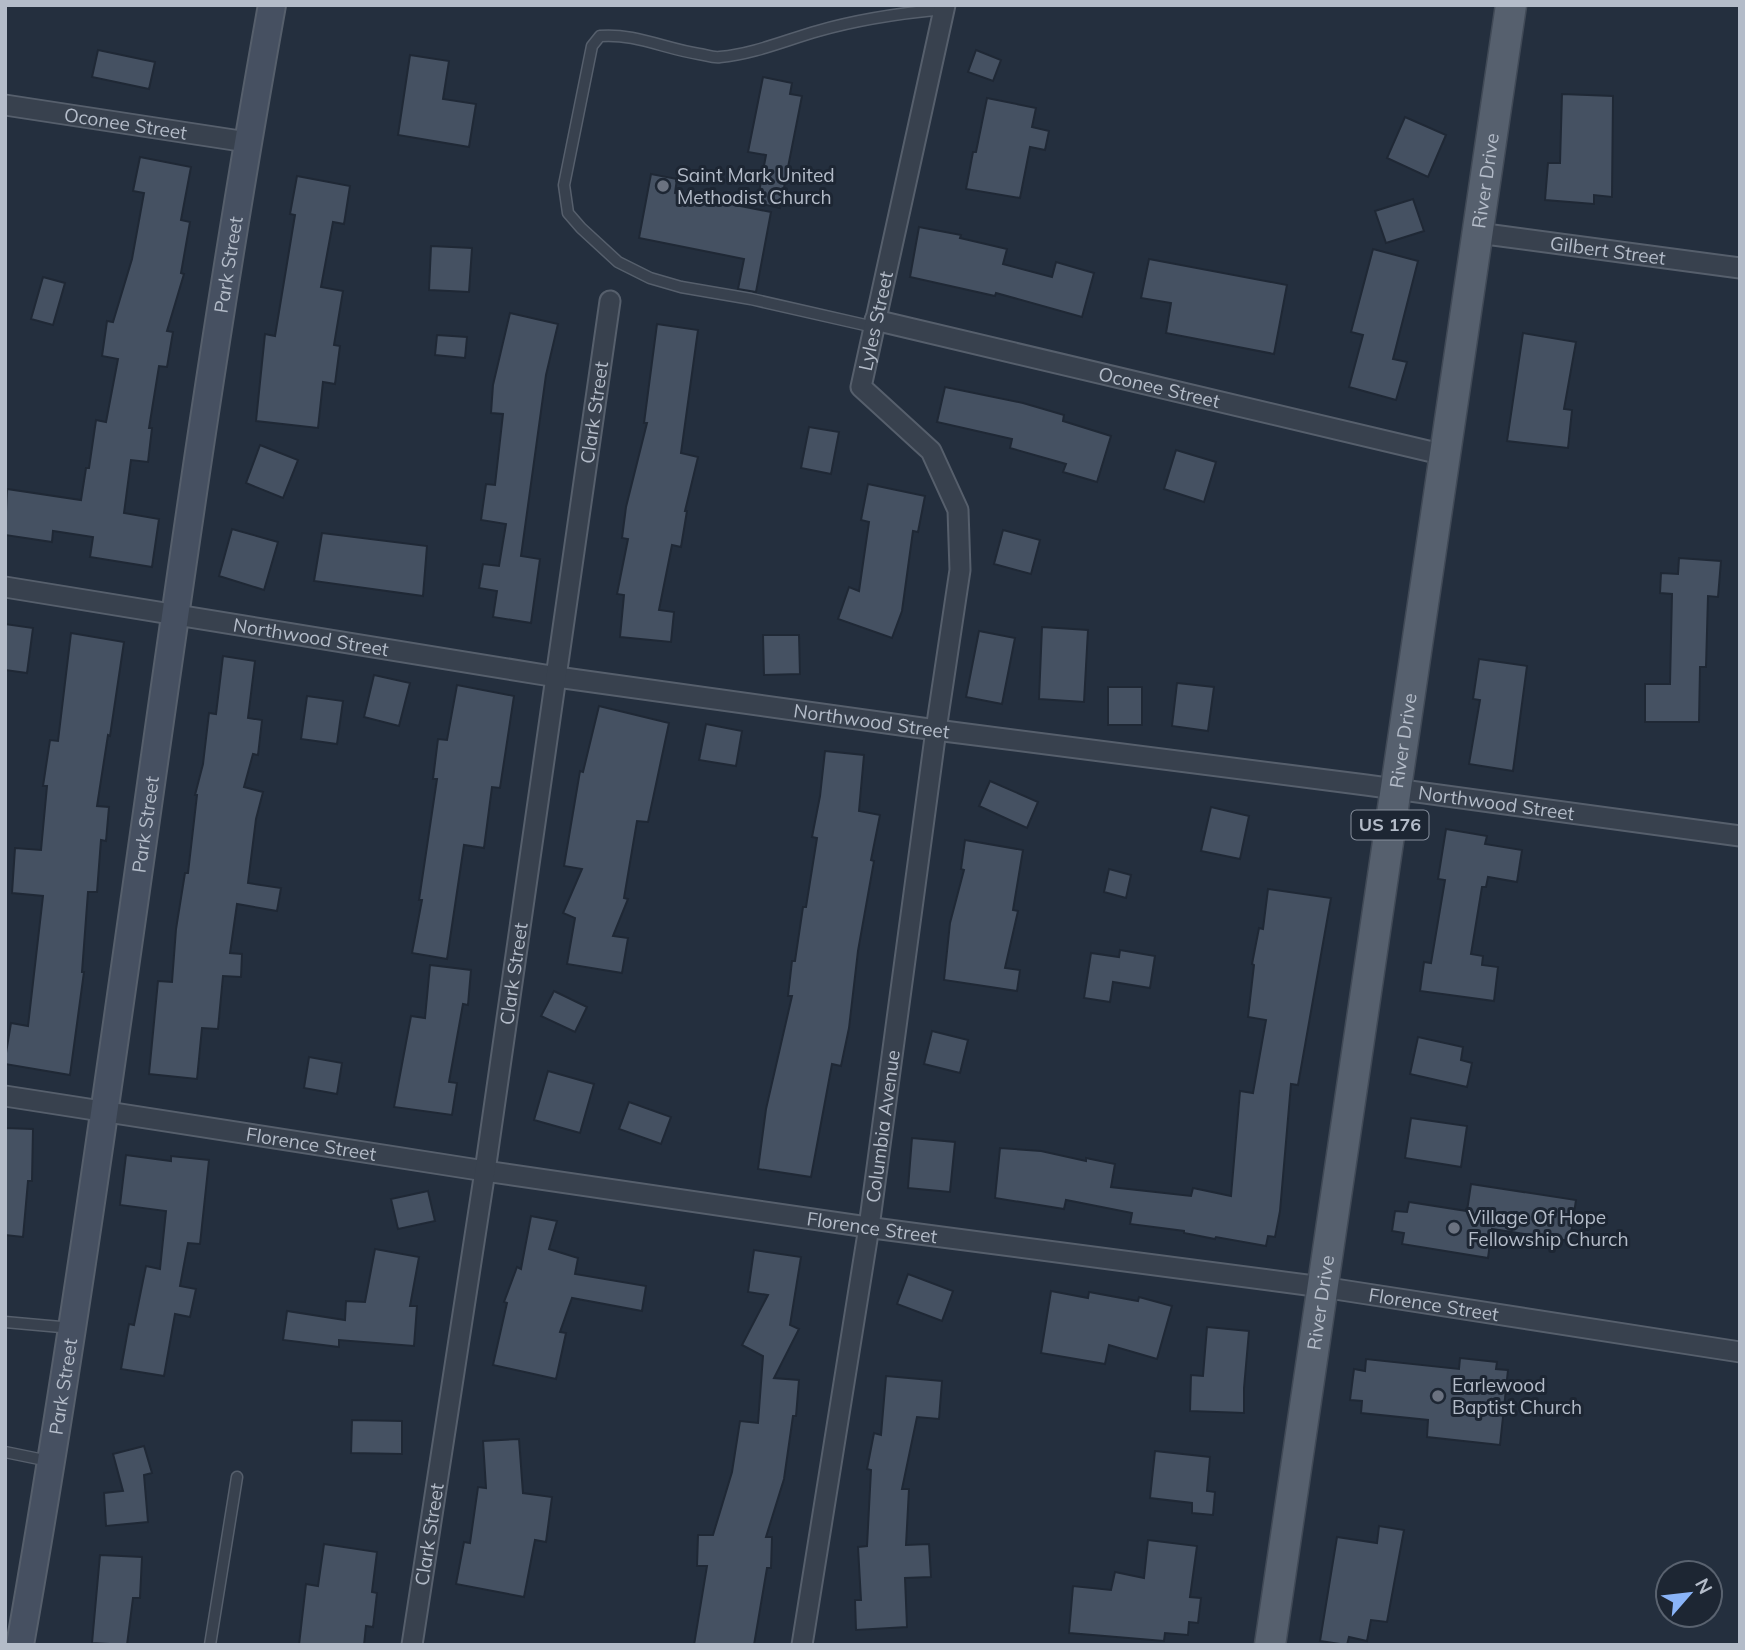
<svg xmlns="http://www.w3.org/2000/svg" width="1745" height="1650" font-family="Mulish,sans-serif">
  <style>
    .building { fill: #455162; stroke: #1f2835; stroke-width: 2 }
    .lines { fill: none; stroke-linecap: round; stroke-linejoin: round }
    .lane-casing { stroke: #565f6c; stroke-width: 13 }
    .street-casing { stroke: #565f6c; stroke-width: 23 }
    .secondary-casing { stroke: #565f6c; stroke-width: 30 }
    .primary-casing { stroke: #414a57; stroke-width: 33 }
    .lane { stroke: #38414e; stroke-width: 10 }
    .street { stroke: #38414e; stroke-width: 19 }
    .secondary { stroke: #465061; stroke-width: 26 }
    .primary { stroke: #56606e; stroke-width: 30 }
    .worship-dot { fill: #6b7280; stroke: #1d2633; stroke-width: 2.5 }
    .labels { text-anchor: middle; stroke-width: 6; stroke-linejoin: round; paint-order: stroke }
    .shield { fill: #1d2633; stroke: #878f9c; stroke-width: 2 }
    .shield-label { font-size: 18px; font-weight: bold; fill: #b4bcc9 }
    .street-label { font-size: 19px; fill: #b4bcc9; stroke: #1d2633 }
    .poi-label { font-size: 19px; fill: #b4bcc9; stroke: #1d2633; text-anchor: start }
  </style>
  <rect width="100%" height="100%" fill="#242f3e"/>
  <g class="building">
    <polygon points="98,50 155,62 149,89 92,77"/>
    <polygon points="976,50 1001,60 993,81 968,72"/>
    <polygon points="410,55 449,61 443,99 476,104 469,147 398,135"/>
    <polygon points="763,77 792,83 790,94 802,96 780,208 757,203 766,155 748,152"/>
    <polygon points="1562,94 1613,96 1612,197 1594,195 1594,204 1545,200 1548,163 1560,163"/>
    <polygon points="987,98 1036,108 1032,127 1049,131 1045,150 1030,147 1020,198 966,189 973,152 976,152"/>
    <polygon points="1405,117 1446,135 1428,177 1387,158"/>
    <polygon points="140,157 191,167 181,220 190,222 181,273 184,274 167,331 173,332 167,367 159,366 149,428 152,428 148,462 131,460 124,513 159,519 152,567 90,557 93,537 53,531 52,542 5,535 7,489 81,500 86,468 89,468 96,420 106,422 118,359 102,356 107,321 113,322 132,259 144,193 133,191"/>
    <polygon points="651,174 677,179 675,193 771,212 756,292 738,289 744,259 639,238"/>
    <polygon points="297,176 350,186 344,224 333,222 321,287 343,291 334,345 340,346 335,384 323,382 318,428 256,421 265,334 275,336 295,215 290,214"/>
    <polygon points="1413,199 1424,231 1386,243 1375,211"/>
    <polygon points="919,227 961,235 960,238 1007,249 1003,264 1052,277 1056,262 1094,273 1082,317 996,293 995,296 910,277"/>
    <polygon points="431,246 472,248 469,292 429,290"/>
    <polygon points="1373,249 1418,261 1393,359 1407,362 1396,400 1349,387 1363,335 1351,332"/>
    <polygon points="1149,259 1287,285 1274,354 1166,333 1171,303 1141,298"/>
    <polygon points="43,277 65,283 53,325 31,319"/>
    <polygon points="510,313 558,324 546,375 521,556 540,559 531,623 493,617 497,591 479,588 483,564 499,566 506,524 481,520 486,484 495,485 503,414 491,413 493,385"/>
    <polygon points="657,324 698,330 681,453 698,457 685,511 687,511 681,547 672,545 659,610 674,612 671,642 620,637 624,595 617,594 628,539 622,538 626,507 647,423 644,423"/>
    <polygon points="1523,333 1576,342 1564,409 1572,410 1568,448 1507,441"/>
    <polygon points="437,335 467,337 465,358 435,355"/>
    <polygon points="945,387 1023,403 1064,415 1063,421 1111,436 1097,482 1063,472 1066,464 1010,448 1012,439 937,422"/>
    <polygon points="809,427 839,432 831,474 801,468"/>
    <polygon points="260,445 298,460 283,498 246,483"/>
    <polygon points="1176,450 1216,462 1204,502 1164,489"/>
    <polygon points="868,484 925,496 918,532 913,531 902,611 892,638 838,619 849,587 859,591 869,522 861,520"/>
    <polygon points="232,529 278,542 264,590 219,576"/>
    <polygon points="1003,530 1040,540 1031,574 994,564"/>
    <polygon points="322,533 427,546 423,596 314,581"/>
    <polygon points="1679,558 1721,561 1718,597 1708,596 1706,667 1700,667 1699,722 1645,722 1645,684 1670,684 1672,594 1660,593 1661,573 1678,574"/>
    <polygon points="5,624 33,628 27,673 5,670"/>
    <polygon points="1042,627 1088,630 1084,702 1039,699"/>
    <polygon points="979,631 1015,638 1002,704 966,697"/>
    <polygon points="71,633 124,642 110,736 108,735 97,806 109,807 106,841 101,840 97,892 88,892 82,972 84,972 70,1075 5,1064 5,1059 11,1023 28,1026 43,896 12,893 15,848 41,850 47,786 43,786 50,740 58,741"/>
    <polygon points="763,635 799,635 800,674 764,675"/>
    <polygon points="223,656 255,661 248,718 262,720 258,755 253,754 244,787 263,792 256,819 248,883 281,888 277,911 237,904 230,953 242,954 241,977 223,976 218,1029 202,1028 197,1079 149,1074 158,981 172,982 176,929 185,873 188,873 197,795 195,795 203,764 209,713 216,714"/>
    <polygon points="1479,659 1527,666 1513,771 1469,764 1480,700 1473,699"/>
    <polygon points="374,675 410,683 399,726 364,717"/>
    <polygon points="1177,683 1214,687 1208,731 1172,726"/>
    <polygon points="457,685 514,696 500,788 492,787 484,848 464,845 447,959 412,953 422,900 419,900 437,779 433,779 438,739 447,740"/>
    <rect x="1108" y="687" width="34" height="38"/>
    <polygon points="307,696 343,701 337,744 301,739"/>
    <polygon points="599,706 669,723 648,822 637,821 624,898 628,899 613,936 628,938 622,973 567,964 575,918 563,913 582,869 564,866 580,771 583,772"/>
    <polygon points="706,724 742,731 736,766 699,760"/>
    <polygon points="825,751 864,755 859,811 880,815 871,860 874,861 858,951 849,1028 841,1066 832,1064 811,1177 758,1169 766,1109 792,996 788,996 792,961 795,961 803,907 806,907 817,838 812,837 820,796"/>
    <polygon points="990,781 1038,802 1027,828 979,806"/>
    <polygon points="1211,807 1249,816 1240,859 1201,851"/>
    <polygon points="1446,829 1487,836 1485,844 1522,850 1517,882 1488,877 1486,887 1482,887 1471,954 1483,956 1482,965 1498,967 1494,1001 1420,991 1424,962 1431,963 1445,880 1438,879"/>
    <polygon points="965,840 1023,850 1013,910 1018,911 1005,968 1020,970 1017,991 944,980 950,923 964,870 961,869"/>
    <polygon points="1109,869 1131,875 1126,898 1104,892"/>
    <polygon points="1268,889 1331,898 1298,1085 1291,1084 1280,1211 1275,1237 1268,1236 1266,1246 1216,1237 1215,1239 1184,1233 1184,1231 1130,1224 1132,1213 1066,1200 1064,1209 995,1198 1000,1148 1041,1151 1086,1161 1086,1158 1115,1164 1111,1187 1191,1196 1193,1188 1231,1196 1240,1091 1253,1093 1266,1020 1248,1017 1254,965 1252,964 1259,928 1263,929"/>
    <polygon points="1120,950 1155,956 1150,988 1113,982 1110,1002 1084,998 1091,953 1119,957"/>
    <polygon points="430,965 471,970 468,1005 463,1004 449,1082 457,1083 452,1115 394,1107 411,1016 425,1018"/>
    <polygon points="554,991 587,1007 575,1032 541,1016"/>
    <polygon points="932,1031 968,1040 960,1073 924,1064"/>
    <polygon points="1418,1037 1463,1047 1461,1060 1472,1063 1467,1087 1410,1074"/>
    <polygon points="309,1057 342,1063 337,1094 304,1088"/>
    <polygon points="548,1071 594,1084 580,1133 534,1120"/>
    <polygon points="629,1102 671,1117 661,1144 619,1129"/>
    <polygon points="1411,1118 1467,1126 1461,1167 1405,1158"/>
    <polygon points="5,1128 33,1129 32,1181 28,1181 23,1237 5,1235"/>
    <polygon points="912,1138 955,1142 950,1192 908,1188"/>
    <polygon points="126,1155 171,1161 171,1156 209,1160 200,1244 188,1243 180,1286 196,1289 190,1317 175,1314 164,1376 121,1369 129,1324 134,1325 146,1266 160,1269 166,1211 120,1205"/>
    <polygon points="1471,1184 1576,1200 1570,1241 1492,1229 1488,1258 1402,1244 1404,1233 1392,1231 1395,1211 1407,1212 1409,1202 1467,1211"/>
    <polygon points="428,1191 435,1221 398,1229 391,1199"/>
    <polygon points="531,1216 557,1221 549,1249 578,1258 575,1274 646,1286 642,1311 572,1298 560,1332 566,1333 556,1379 493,1365 507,1303 504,1302 517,1267 521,1269"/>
    <polygon points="375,1249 419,1257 410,1306 417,1306 414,1346 339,1340 339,1347 283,1340 287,1311 345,1320 346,1301 365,1302"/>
    <polygon points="754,1250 801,1257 790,1325 799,1329 774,1378 799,1380 796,1416 793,1416 784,1479 766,1537 772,1537 771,1568 767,1568 754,1645 694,1645 707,1566 697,1566 698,1535 713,1535 732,1472 740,1421 758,1423 763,1356 742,1345 768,1295 748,1292"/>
    <polygon points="908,1274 953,1291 942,1321 897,1304"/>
    <polygon points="1051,1291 1088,1298 1089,1292 1138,1301 1139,1297 1172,1306 1157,1359 1109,1345 1105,1364 1041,1353"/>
    <polygon points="1207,1327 1249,1331 1244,1388 1244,1413 1190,1411 1191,1375 1203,1376"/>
    <polygon points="1460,1358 1497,1362 1496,1369 1508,1370 1500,1445 1427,1437 1428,1420 1361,1413 1362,1401 1350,1400 1354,1369 1365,1371 1366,1359 1459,1369"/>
    <polygon points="886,1376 942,1381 939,1419 917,1417 902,1489 909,1489 906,1545 929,1544 931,1577 905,1578 907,1627 856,1630 855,1600 861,1600 858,1547 867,1546 871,1470 867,1469 874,1433 881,1435"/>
    <polygon points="352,1420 402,1421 402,1454 351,1453"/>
    <polygon points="519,1439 523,1493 552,1497 546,1542 535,1540 524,1597 456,1584 464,1542 470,1543 478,1487 486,1488 483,1441"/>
    <polygon points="144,1446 152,1473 144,1475 148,1522 106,1526 104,1493 123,1491 113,1454"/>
    <polygon points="1155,1451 1210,1457 1207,1491 1215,1492 1213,1515 1192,1513 1192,1503 1150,1498"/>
    <polygon points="1379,1526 1404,1530 1387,1622 1371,1620 1367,1641 1349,1637 1347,1645 1320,1641 1337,1537 1377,1543"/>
    <polygon points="1148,1540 1197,1546 1190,1597 1201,1598 1198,1623 1189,1622 1188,1635 1165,1633 1164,1641 1069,1633 1073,1586 1111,1590 1115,1572 1144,1578"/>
    <polygon points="324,1544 377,1552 372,1592 377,1593 373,1627 366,1626 364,1645 299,1645 306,1584 318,1586"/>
    <polygon points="100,1555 142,1557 140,1598 133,1598 127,1645 92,1643"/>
  </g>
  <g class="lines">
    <defs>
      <g id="lane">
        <path d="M874,327L751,299L681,287L650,278L618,262L581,228L568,213L564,185L592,46L600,36C634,33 666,49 699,54C706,55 713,58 720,57C754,54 786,40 818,31C859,19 902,13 944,9"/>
        <polyline points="5,1322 72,1328"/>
        <polyline points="5,1452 49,1461"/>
        <polyline points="210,1645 237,1477"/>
      </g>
      <g id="street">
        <path id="s1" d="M5,105L247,142"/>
        <path id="s2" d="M1478,233L1740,268"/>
        <path id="s3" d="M875,320L1445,455"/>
        <path id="s4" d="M5,587L557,677L936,730L1366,785L1740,836"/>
        <path id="s5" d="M5,1096L485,1171L881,1229L1322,1287L1740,1352"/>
        <path id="s6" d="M412,1645L485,1171L610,301"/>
        <path id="s7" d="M802,1645L869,1227L936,730L960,570L958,510L931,451L861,387L945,5"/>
      </g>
      <g id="secondary">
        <path id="s8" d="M20,1645C116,1100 174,549 272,5"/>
      </g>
      <g id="primary">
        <path id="s9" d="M1270,1645L1511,5"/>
      </g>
    </defs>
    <use href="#lane" class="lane-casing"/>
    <use href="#street" class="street-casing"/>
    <use href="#secondary" class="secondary-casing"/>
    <use href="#primary" class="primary-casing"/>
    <use href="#lane" class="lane"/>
    <use href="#street" class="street"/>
    <use href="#secondary" class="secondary"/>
    <use href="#primary" class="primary"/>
  </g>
  <g class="worship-dot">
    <circle cx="663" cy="186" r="7"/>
    <circle cx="1454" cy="1228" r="7"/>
    <circle cx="1438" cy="1396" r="7"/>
  </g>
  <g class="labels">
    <rect class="shield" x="1351.5" y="810.5" width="77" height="29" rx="5"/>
    <g class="shield-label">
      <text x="1390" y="831">US 176</text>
    </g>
    <g class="street-label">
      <text dy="7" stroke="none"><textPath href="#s1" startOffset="122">Oconee Street</textPath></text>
      <text dy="7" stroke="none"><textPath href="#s9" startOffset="1480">River Drive</textPath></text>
      <text dy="7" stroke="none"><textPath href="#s2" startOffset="131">Gilbert Street</textPath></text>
      <text dy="7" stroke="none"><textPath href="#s8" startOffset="1396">Park Street</textPath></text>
      <text dy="7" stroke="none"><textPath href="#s7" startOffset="1374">Lyles Street</textPath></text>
      <text dy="7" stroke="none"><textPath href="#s3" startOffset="292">Oconee Street</textPath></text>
      <text dy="7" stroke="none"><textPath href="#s6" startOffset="1246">Clark Street</textPath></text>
      <text dy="7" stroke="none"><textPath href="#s4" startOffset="310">Northwood Street</textPath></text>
      <text dy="7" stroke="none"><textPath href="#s4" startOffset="877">Northwood Street</textPath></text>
      <text dy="7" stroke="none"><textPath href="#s9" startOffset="914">River Drive</textPath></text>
      <text dy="7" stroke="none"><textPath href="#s4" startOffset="1507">Northwood Street</textPath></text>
      <text dy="7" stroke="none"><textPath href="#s8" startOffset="830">Park Street</textPath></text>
      <text dy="7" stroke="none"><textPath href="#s6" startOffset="679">Clark Street</textPath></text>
      <text dy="7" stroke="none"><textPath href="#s7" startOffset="525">Columbia Avenue</textPath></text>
      <text dy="7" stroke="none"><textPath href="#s5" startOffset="310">Florence Street</textPath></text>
      <text dy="7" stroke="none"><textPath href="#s5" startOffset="877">Florence Street</textPath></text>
      <text dy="7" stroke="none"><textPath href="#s9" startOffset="346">River Drive</textPath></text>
      <text dy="7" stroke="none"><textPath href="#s5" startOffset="1444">Florence Street</textPath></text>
      <text dy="7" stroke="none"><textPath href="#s8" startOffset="262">Park Street</textPath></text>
      <text dy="7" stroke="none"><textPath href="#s6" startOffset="112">Clark Street</textPath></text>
    </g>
    <g class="poi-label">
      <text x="677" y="182">Saint Mark United<tspan x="677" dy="22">Methodist Church</tspan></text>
      <text x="1468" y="1224">Village Of Hope<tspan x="1468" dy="22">Fellowship Church</tspan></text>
      <text x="1452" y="1392">Earlewood<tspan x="1452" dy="22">Baptist Church</tspan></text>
    </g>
  </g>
  <rect width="1745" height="1650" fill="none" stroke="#b4bcc9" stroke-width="14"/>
  <g transform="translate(1689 1594) rotate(62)"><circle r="33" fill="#1d2633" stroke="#59626f" stroke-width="2"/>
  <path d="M0-5L12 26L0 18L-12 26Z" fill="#8ab4f8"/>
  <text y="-10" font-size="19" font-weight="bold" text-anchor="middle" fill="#b4bcc9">N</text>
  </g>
</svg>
